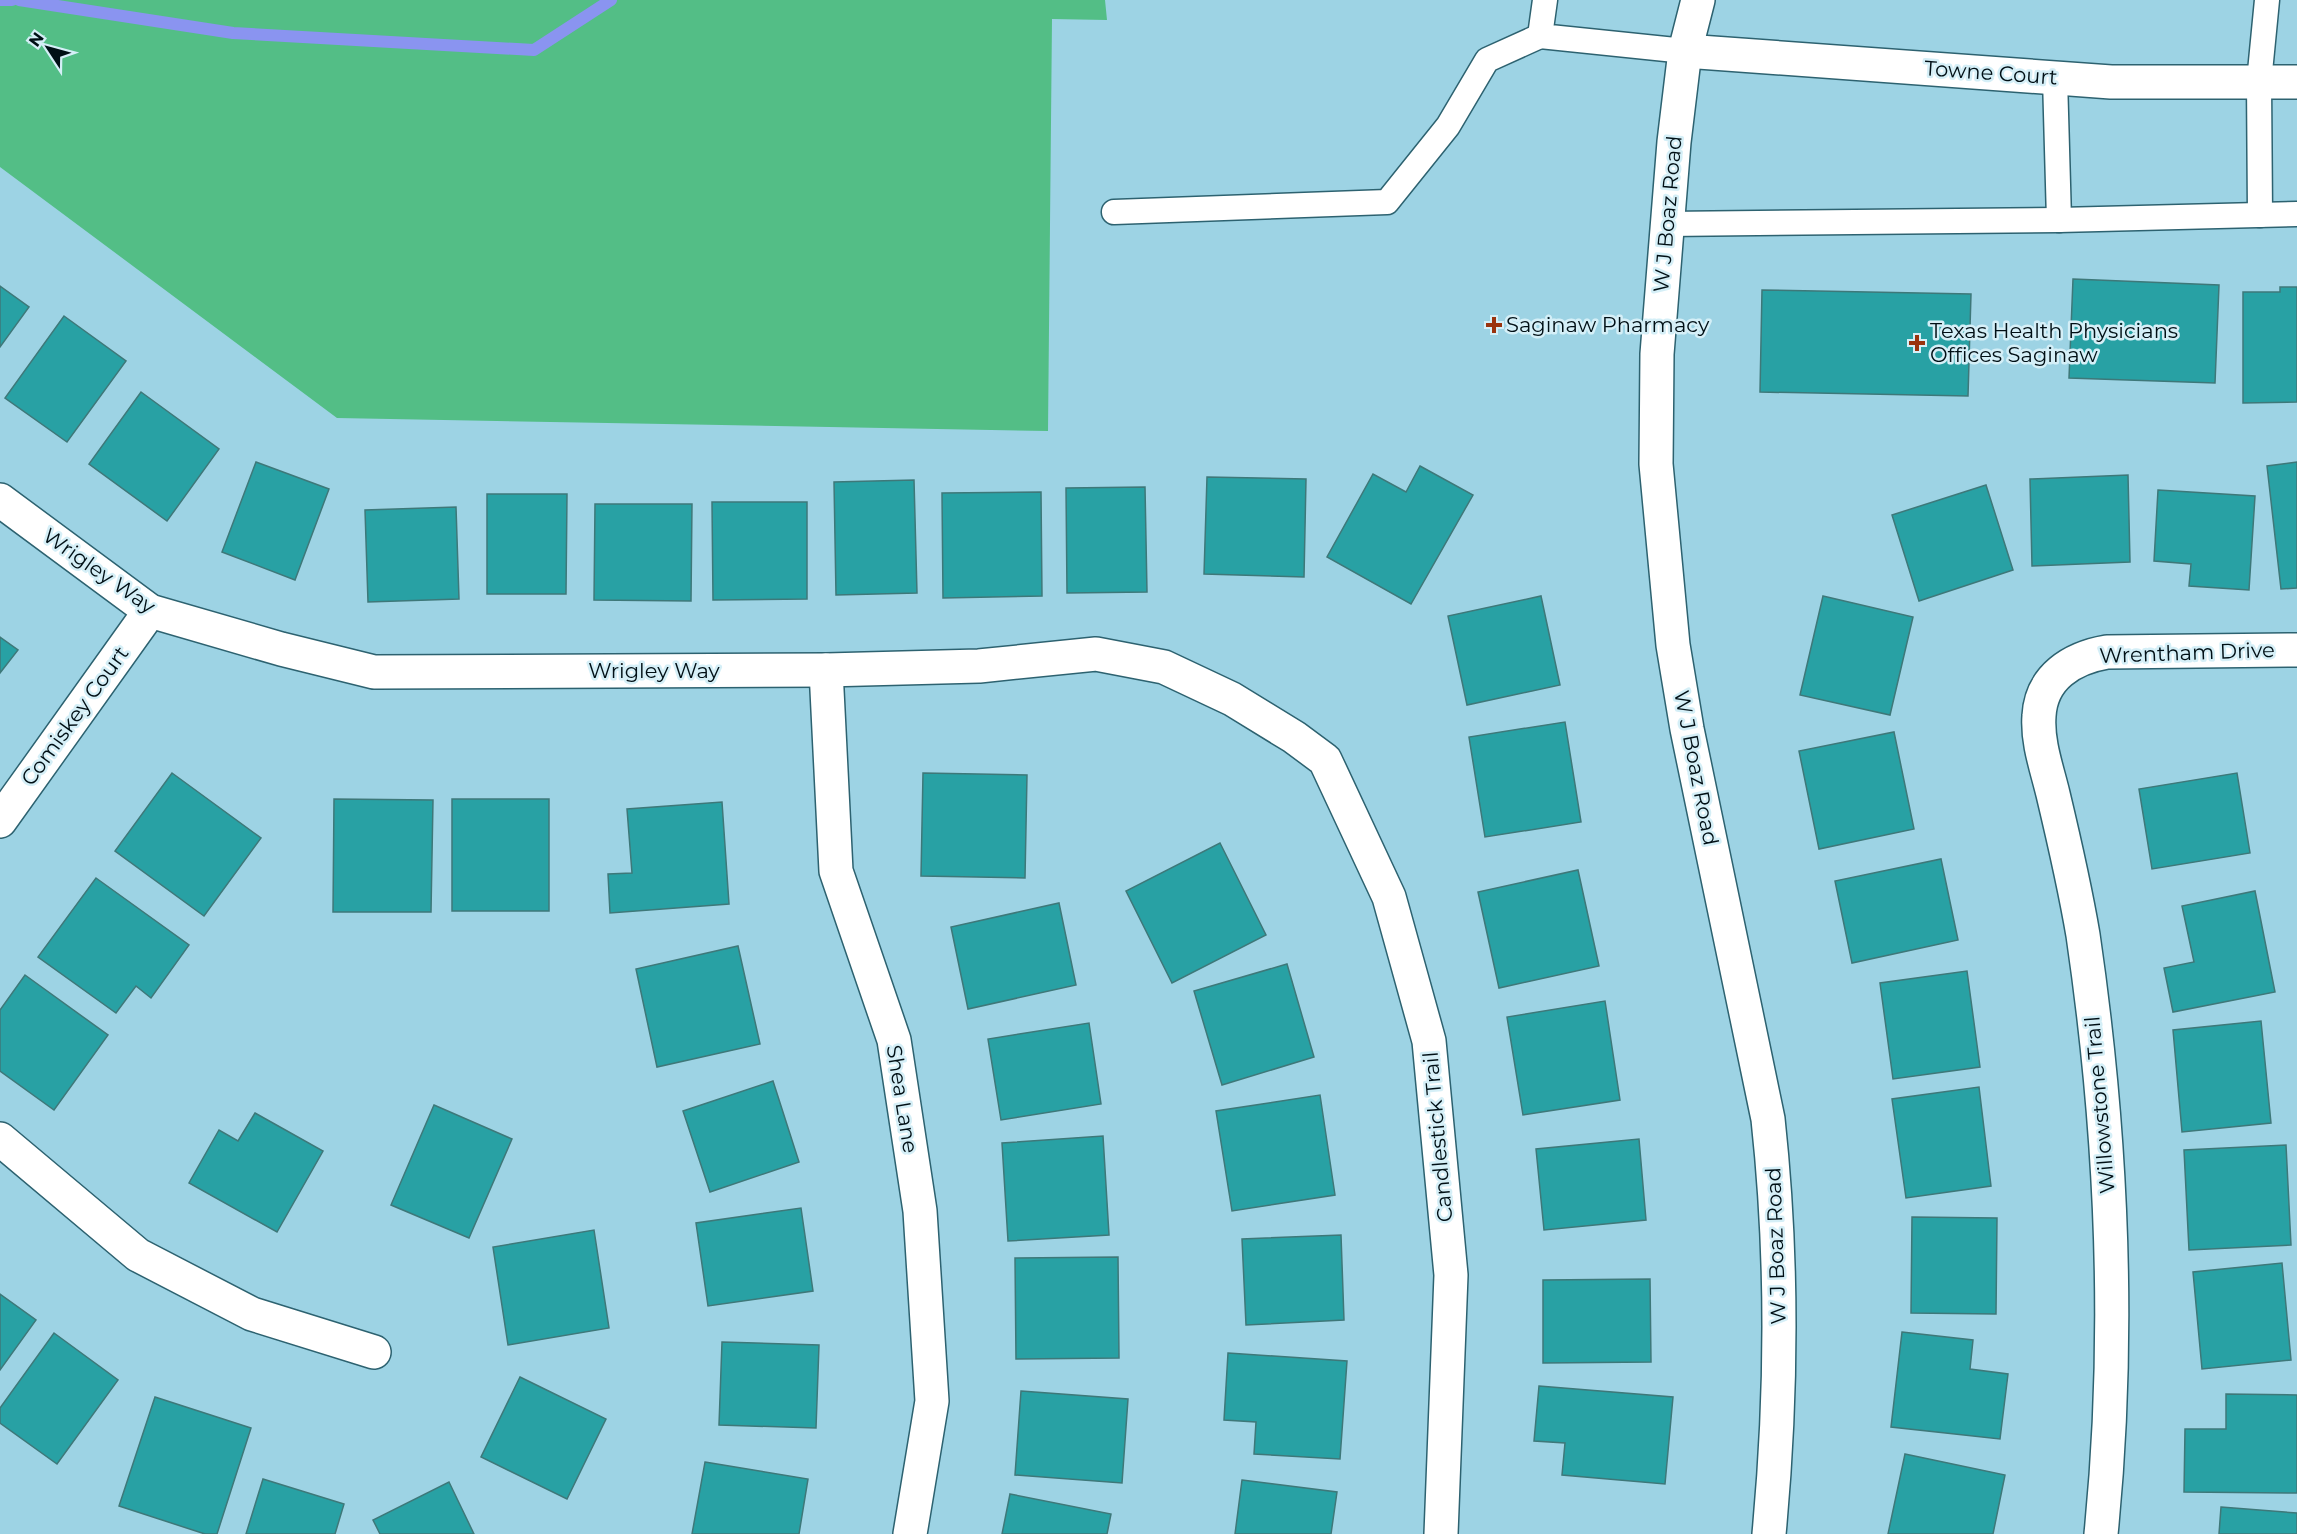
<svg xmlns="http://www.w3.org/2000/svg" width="2297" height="1534" font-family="Montserrat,sans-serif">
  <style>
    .green { fill: #53be86 }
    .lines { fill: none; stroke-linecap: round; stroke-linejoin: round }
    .stream { stroke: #8a94f0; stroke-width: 12 }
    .building { fill: #28a1a4; stroke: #3e7879; stroke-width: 1.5 }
    .lane-casing { stroke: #2d6270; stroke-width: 27 }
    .street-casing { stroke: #2d6270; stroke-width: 36 }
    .secondary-casing { stroke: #2d6270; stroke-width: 36 }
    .lane { stroke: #fff; stroke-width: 24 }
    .street { stroke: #fff; stroke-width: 33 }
    .secondary { stroke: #fff; stroke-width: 33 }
    .poi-dot { fill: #9a330e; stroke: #d5eff7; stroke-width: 2 }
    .labels { text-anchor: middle; stroke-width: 5; stroke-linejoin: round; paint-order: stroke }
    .street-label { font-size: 21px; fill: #000f15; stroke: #d5eff7 }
    .poi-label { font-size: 21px; fill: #000f15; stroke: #d5eff7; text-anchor: start }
  </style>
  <rect width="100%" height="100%" fill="#9dd3e4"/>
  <polygon class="green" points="0,0 1105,0 1107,20 1052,19 1048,431 337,418 0,167"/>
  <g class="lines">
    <g class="stream">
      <polyline points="0,0 12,0"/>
      <polyline points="19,0 233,33 534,50 611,0"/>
    </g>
  </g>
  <g class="building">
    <polygon points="2073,279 2219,285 2215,383 2069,378"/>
    <polygon points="0,286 29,307 0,347"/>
    <polygon points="2280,287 2297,287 2297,402 2243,403 2243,292 2280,292"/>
    <polygon points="1762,290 1971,294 1968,396 1760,392"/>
    <polygon points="64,316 126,361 67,442 5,398"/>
    <polygon points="141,392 219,449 167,521 89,464"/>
    <polygon points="256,462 329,489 295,580 222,552"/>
    <polygon points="2297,462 2297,588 2281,589 2267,466"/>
    <polygon points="1420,466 1473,495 1411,604 1327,557 1373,474 1406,492"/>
    <polygon points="2128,475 2130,562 2032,566 2030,479"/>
    <polygon points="1207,477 1306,479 1304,577 1204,574"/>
    <polygon points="914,480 917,593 836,595 834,482"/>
    <polygon points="1986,485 2013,570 1919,601 1892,515"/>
    <polygon points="1145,487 1147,592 1067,593 1066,488"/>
    <polygon points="2158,490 2255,496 2249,590 2189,586 2191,564 2154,561"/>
    <polygon points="1041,492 1042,596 943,598 942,493"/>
    <polygon points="487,494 567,494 566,594 487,594"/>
    <polygon points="712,502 807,502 807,599 713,600"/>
    <polygon points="595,504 692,504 691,601 594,600"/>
    <polygon points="456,507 459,599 368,602 365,510"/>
    <polygon points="1541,596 1560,685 1467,705 1448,616"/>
    <polygon points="1823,596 1913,617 1890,715 1800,695"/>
    <polygon points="0,637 18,650 0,673"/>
    <polygon points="1565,722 1581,822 1485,837 1469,737"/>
    <polygon points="1894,732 1914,829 1819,849 1799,751"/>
    <polygon points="172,773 261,838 204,916 115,851"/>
    <polygon points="923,773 1027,775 1025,878 921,876"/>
    <polygon points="2237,773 2250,853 2152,869 2139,789"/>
    <polygon points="334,799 433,800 431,912 333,912"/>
    <rect x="452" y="799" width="97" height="112"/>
    <polygon points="722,802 729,904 610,913 608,874 632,873 627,809"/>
    <polygon points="1220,843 1266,935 1172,983 1126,891"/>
    <polygon points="1941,859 1958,940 1852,963 1835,881"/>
    <polygon points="1578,870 1599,966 1499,988 1478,892"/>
    <polygon points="96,878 189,945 151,998 136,986 116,1013 38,957"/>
    <polygon points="2255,891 2275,992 2173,1012 2164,968 2194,962 2182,906"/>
    <polygon points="1059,903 1076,985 968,1009 951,927"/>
    <polygon points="738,946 760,1044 657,1067 636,969"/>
    <polygon points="1287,964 1314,1057 1222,1085 1194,991"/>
    <polygon points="1967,971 1980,1067 1893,1079 1880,983"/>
    <polygon points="25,975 108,1035 54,1110 0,1071 0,1010"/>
    <polygon points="1605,1001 1620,1100 1523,1115 1507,1017"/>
    <polygon points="2261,1021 2271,1123 2182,1132 2173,1030"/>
    <polygon points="1089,1023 1101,1104 1001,1120 988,1039"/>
    <polygon points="773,1081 799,1162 710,1192 683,1111"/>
    <polygon points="1979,1087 1991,1186 1906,1198 1892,1099"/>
    <polygon points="1320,1095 1335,1195 1232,1211 1216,1111"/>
    <polygon points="434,1105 512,1139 469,1238 391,1205"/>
    <polygon points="255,1113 323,1151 277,1232 189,1183 219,1130 238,1141"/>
    <polygon points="1103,1136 1109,1235 1008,1241 1002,1143"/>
    <polygon points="1639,1139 1646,1220 1544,1230 1536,1149"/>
    <polygon points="2286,1145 2291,1245 2189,1250 2184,1150"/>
    <polygon points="801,1208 813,1291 708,1306 696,1223"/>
    <polygon points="1912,1217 1997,1218 1996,1314 1911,1313"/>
    <polygon points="594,1230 609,1328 508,1345 493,1247"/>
    <polygon points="1341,1235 1344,1320 1246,1325 1242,1239"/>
    <polygon points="1118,1257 1119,1358 1016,1359 1015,1258"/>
    <polygon points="2282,1263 2291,1360 2202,1369 2193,1272"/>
    <polygon points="1650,1279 1651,1362 1543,1363 1543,1280"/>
    <polygon points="0,1294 36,1320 0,1370"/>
    <polygon points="1902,1332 1973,1340 1970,1369 2008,1374 2000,1439 1891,1427"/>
    <polygon points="54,1333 118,1380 57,1464 0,1423 0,1408"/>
    <polygon points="722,1342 819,1345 816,1428 719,1425"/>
    <polygon points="1228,1353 1347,1361 1340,1459 1254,1454 1256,1422 1224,1420"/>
    <polygon points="520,1377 606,1419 567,1499 481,1457"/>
    <polygon points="1539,1386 1673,1397 1665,1484 1562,1475 1565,1443 1534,1441"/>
    <polygon points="1021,1391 1128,1399 1122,1483 1015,1475"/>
    <polygon points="2226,1394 2297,1395 2297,1493 2184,1492 2185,1429 2226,1429"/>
    <polygon points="155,1397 251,1428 217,1534 205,1534 119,1506"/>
    <polygon points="1905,1454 2005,1475 1993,1534 1888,1534"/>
    <polygon points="705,1462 808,1479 799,1534 692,1534"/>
    <polygon points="263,1479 344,1504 335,1534 246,1534"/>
    <polygon points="1242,1480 1337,1492 1331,1534 1235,1534"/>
    <polygon points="449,1482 474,1534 380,1534 373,1520"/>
    <polygon points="1010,1494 1111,1514 1107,1534 1002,1534"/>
    <polygon points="2221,1507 2297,1513 2297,1534 2219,1534"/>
  </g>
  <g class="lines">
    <defs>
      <g id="lane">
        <polyline points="1545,0 1540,36 1685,51"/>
        <polyline points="2055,78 2059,220"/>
        <polyline points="1114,212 1387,202 1448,126 1487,60 1540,36"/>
        <polyline points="2260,215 2259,82 2267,0"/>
        <polyline points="1667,224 2059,220 2297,214"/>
      </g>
      <g id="street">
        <polyline points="1685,51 2111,82 2297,82"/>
        <polyline points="0,500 150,611 281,649 374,672 826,670 979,666 1096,654 1164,667 1232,699 1294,737 1325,760 1389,897 1429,1041 1451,1275 1441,1534"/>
        <polyline points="826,670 836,871 894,1040 920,1211 932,1401 910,1534"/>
        <polyline points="0,821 150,611"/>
        <polyline points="0,1139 138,1255 252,1314 374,1352"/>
        <path d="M2101,1534C2121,1335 2112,1133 2083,935C2075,888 2064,840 2053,794C2047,769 2037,742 2039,716C2041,677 2072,658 2107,652L2297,650"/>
      </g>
      <path id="secondary" d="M1698,0L1685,51L1674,142L1657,354L1656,464L1673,645L1687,729L1768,1119C1783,1257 1782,1396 1769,1534"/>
    </defs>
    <use href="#lane" class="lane-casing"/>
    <use href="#street" class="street-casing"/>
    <use href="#secondary" class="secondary-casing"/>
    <use href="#lane" class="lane"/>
    <use href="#street" class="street"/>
    <use href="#secondary" class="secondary"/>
  </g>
  <g class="poi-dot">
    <path d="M1491 316h6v6h6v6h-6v6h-6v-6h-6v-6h6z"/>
    <path d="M1914 334h6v6h6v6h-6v6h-6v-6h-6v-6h6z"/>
  </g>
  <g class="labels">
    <g class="street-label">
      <text transform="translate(1991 73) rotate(4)" y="7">Towne Court</text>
      <text transform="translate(1668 214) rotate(-85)" y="7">W J Boaz Road</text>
      <text transform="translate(99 571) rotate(35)" y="7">Wrigley Way</text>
      <text transform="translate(2187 653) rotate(-2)" y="7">Wrentham Drive</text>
      <text x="654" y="678">Wrigley Way</text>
      <text transform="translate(75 716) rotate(-54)" y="7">Comiskey Court</text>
      <text transform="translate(1696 768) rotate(79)" y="7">W J Boaz Road</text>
      <text transform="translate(902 1099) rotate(81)" y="7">Shea Lane</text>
      <text transform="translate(2100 1105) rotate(-95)" y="7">Willowstone Trail</text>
      <text transform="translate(1438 1137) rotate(-95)" y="7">Candlestick Trail</text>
      <text transform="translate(1776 1246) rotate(-92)" y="7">W J Boaz Road</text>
    </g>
    <g class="poi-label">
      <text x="1506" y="332">Saginaw Pharmacy</text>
      <text x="1930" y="338">Texas Health Physicians<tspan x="1930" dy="24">Offices Saginaw</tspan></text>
    </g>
  </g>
  <g transform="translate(48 48) rotate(306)" stroke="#d5eff7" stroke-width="4.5" paint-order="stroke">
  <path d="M0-4.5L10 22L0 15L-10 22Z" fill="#000f15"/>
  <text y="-9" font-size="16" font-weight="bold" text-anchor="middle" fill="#000f15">N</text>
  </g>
</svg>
